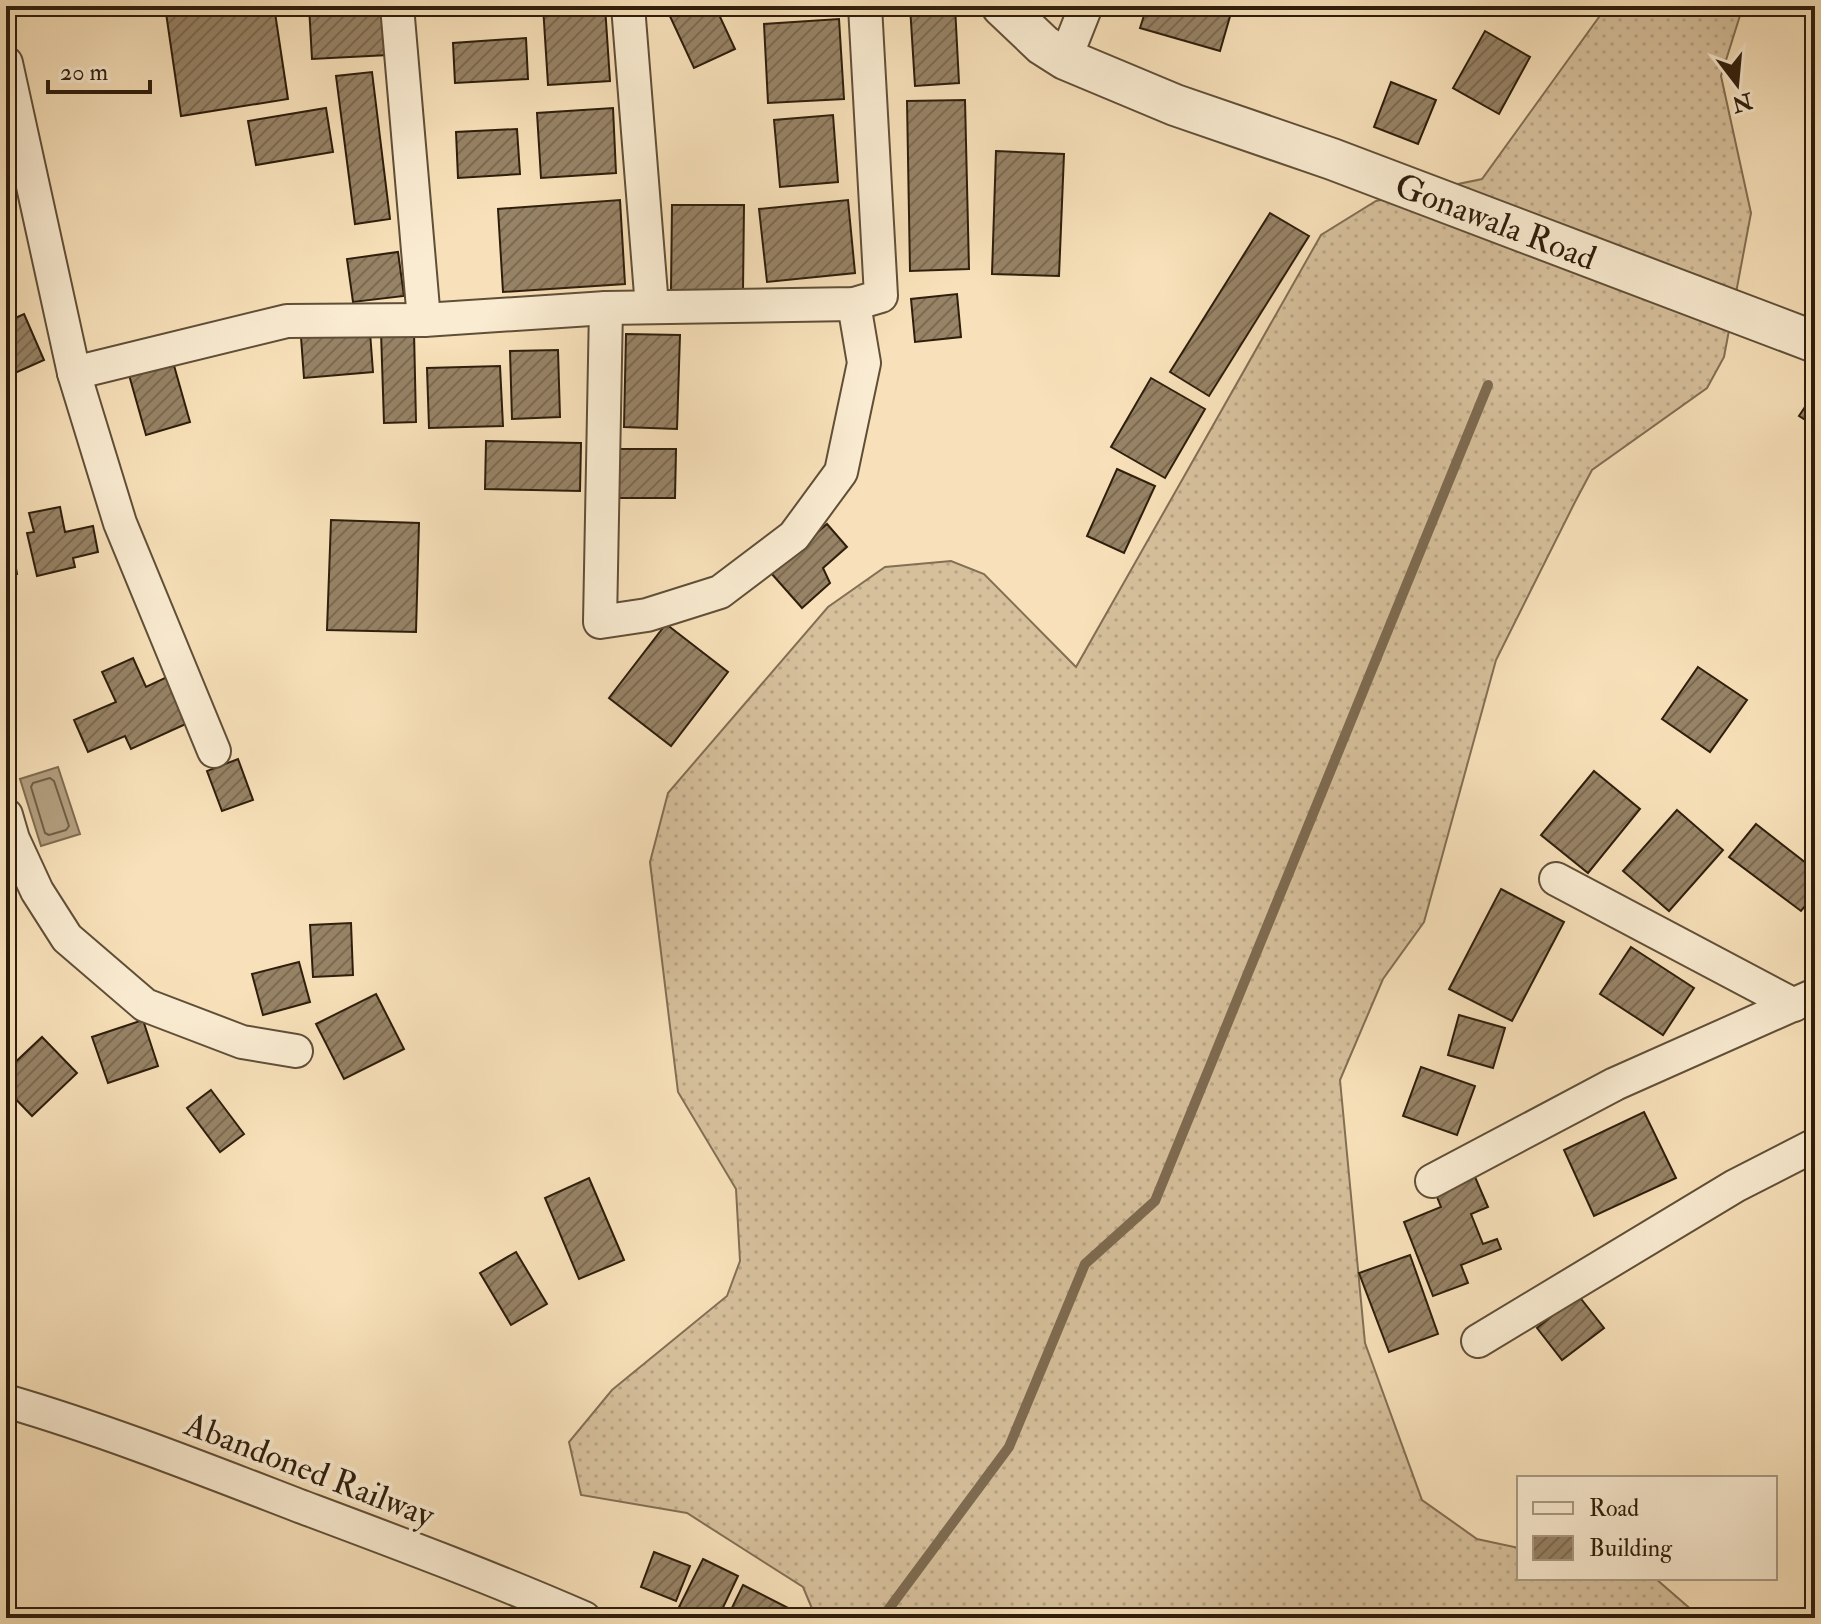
<svg xmlns="http://www.w3.org/2000/svg" width="1821" height="1624" font-family="'IM FELL Double Pica',serif">
  <style>
    .grass { fill: url(#grass-dots); stroke: #826f54; stroke-width: 2 }
    .water { fill: #b39f7f; stroke: #7e6b51; stroke-width: 2 }
    .lines { fill: none; stroke-linecap: round; stroke-linejoin: round }
    .shore { stroke: #705e46; stroke-width: 2 }
    .stream { stroke: #7e6b51; stroke-width: 10 }
    .building { fill: url(#building-hatch); stroke: #2e1e0c; stroke-width: 2 }
    .minor-casing { stroke: #604f38; stroke-width: 36 }
    .tertiary-casing { stroke: #604f38; stroke-width: 44 }
    .minor { stroke: #faecd2; stroke-width: 32 }
    .tertiary { stroke: #faecd2; stroke-width: 40 }
    .labels { text-anchor: middle; stroke-width: 8; stroke-linejoin: round; paint-order: stroke }
    .street-label { font-size: 34px; fill: #2e1e0c; stroke: #faecd2 }
  </style>
  <defs>
    <pattern id="grass-dots" width="8" height="8" patternUnits="userSpaceOnUse" patternTransform="scale(2)"><rect width="8" height="8" fill="#d6c09c"/><path d="M2 2h.1M6 6h.1" fill="none" stroke="#b8a585" stroke-width="1.8" stroke-linecap="round"/></pattern>
    <pattern id="building-hatch" width="6" height="6" patternUnits="userSpaceOnUse" patternTransform="scale(2)"><rect width="6" height="6" fill="#978366"/><path d="M-1 1l2-2M0 6l6-6M5 7l2-2" fill="none" stroke="#7c6b52"/></pattern>
  </defs>
  <rect width="100%" height="100%" fill="#f8e1ba"/>
  <filter id="stains"><feTurbulence type="fractalNoise" baseFrequency=".0025" numOctaves="4"/><feColorMatrix values="0 0 0 0 .2 0 0 0 0 .09 0 0 0 0 .02 0 0 0 .5 -.17"/></filter>
  <radialGradient id="worn" r=".72"><stop offset=".6" stop-color="#630" stop-opacity="0"/><stop offset="1" stop-color="#630" stop-opacity=".3"/></radialGradient>
  <polygon class="grass" points="1607,6 1743,6 1721,76 1751,213 1724,357 1707,388 1592,470 1575,502 1496,660 1424,922 1383,979 1340,1080 1365,1343 1422,1500 1477,1539 1519,1548 1519,1578 1651,1578 1656,1579 1701,1618 816,1618 803,1587 687,1513 581,1495 569,1442 612,1390 727,1296 740,1261 736,1189 678,1092 650,862 668,793 828,607 885,567 951,561 984,574 1076,667 1321,235 1376,201 1482,179"/>
  <polygon class="water" points="58,767 80,834 41,846 20,779"/>
  <g class="lines">
    <polygon class="shore" points="50,778 54,781 69,826 66,830 49,835 45,833 31,787 33,783"/>
    <polyline class="stream" points="882,1618 1009,1447 1085,1264 1155,1201 1488,385"/>
  </g>
  <g class="building">
    <polygon points="165,6 274,6 288,99 181,116"/>
    <polygon points="309,6 385,6 388,55 312,59"/>
    <polygon points="543,6 605,6 610,81 548,85"/>
    <polygon points="682,6 715,6 735,49 694,68 668,12"/>
    <polygon points="910,6 955,6 959,83 915,86"/>
    <polygon points="1147,6 1233,6 1220,51 1140,28"/>
    <polygon points="839,19 844,99 768,103 764,24"/>
    <polygon points="1485,31 1530,57 1499,114 1453,88"/>
    <polygon points="526,38 528,79 455,83 453,43"/>
    <polygon points="372,72 390,219 355,224 336,76"/>
    <polygon points="1391,82 1436,100 1418,144 1374,127"/>
    <polygon points="965,100 969,269 910,271 907,101"/>
    <polygon points="326,108 333,152 256,165 248,121"/>
    <polygon points="613,108 616,173 541,178 537,113"/>
    <polygon points="833,115 838,182 780,187 774,120"/>
    <polygon points="517,129 520,174 458,178 456,132"/>
    <polygon points="996,151 1064,154 1059,276 992,274"/>
    <polygon points="620,200 625,284 503,292 498,209"/>
    <polygon points="848,200 855,273 767,282 759,209"/>
    <polygon points="672,205 744,205 743,291 671,291"/>
    <polygon points="1270,213 1309,236 1209,396 1170,372"/>
    <polygon points="6,224 13,254 6,256"/>
    <polygon points="398,252 404,296 353,302 347,259"/>
    <polygon points="957,294 961,337 915,342 911,299"/>
    <polygon points="24,314 44,360 6,377 6,322"/>
    <polygon points="414,331 416,422 384,423 381,332"/>
    <polygon points="370,332 373,372 304,378 301,337"/>
    <polygon points="626,334 680,335 677,429 624,427"/>
    <polygon points="558,350 560,417 512,419 510,351"/>
    <polygon points="173,362 190,422 146,435 129,375"/>
    <polygon points="500,366 503,426 429,428 427,368"/>
    <polygon points="1151,378 1205,409 1165,478 1111,447"/>
    <polygon points="1815,392 1815,426 1799,416"/>
    <polygon points="486,441 581,443 580,491 485,489"/>
    <polygon points="615,449 676,449 675,498 615,498"/>
    <polygon points="1117,469 1155,486 1124,553 1087,536"/>
    <polygon points="60,507 65,532 93,526 98,552 73,558 75,567 37,576 27,533 34,532 29,513"/>
    <polygon points="6,513 17,574 6,576"/>
    <polygon points="331,520 419,523 416,632 327,630"/>
    <polygon points="827,524 847,547 823,568 830,583 802,608 771,573"/>
    <polygon points="666,624 728,672 671,746 609,698"/>
    <polygon points="133,658 146,687 167,677 188,723 131,749 125,736 88,752 74,720 116,702 102,672"/>
    <polygon points="1698,667 1747,700 1710,752 1662,719"/>
    <polygon points="238,759 253,800 222,811 207,771"/>
    <polygon points="1594,771 1640,809 1588,873 1541,835"/>
    <polygon points="1677,810 1723,850 1669,911 1623,871"/>
    <polygon points="1756,824 1815,870 1815,894 1801,911 1729,857"/>
    <polygon points="1501,889 1564,922 1512,1021 1449,989"/>
    <polygon points="351,923 353,975 313,977 310,925"/>
    <polygon points="1631,947 1694,988 1663,1035 1600,994"/>
    <polygon points="299,962 310,1002 263,1015 252,974"/>
    <polygon points="376,994 404,1049 344,1079 316,1024"/>
    <polygon points="1459,1015 1505,1028 1493,1068 1448,1055"/>
    <polygon points="143,1020 158,1066 108,1083 92,1037"/>
    <polygon points="42,1037 77,1073 32,1116 6,1089 6,1071"/>
    <polygon points="1421,1067 1475,1086 1457,1135 1403,1116"/>
    <polygon points="211,1090 244,1134 220,1152 187,1108"/>
    <polygon points="1644,1112 1676,1178 1594,1216 1564,1150"/>
    <polygon points="1475,1177 1488,1207 1471,1214 1483,1244 1497,1239 1501,1249 1461,1265 1468,1283 1433,1296 1404,1222 1441,1207 1435,1192"/>
    <polygon points="589,1178 624,1260 579,1279 545,1198"/>
    <polygon points="516,1252 547,1304 511,1325 480,1273"/>
    <polygon points="1410,1255 1438,1334 1389,1352 1359,1273"/>
    <polygon points="1578,1295 1604,1328 1562,1360 1537,1328"/>
    <polygon points="654,1552 690,1566 676,1601 641,1587"/>
    <polygon points="703,1559 738,1576 718,1618 701,1618 679,1607"/>
    <polygon points="743,1585 794,1611 790,1618 727,1618"/>
  </g>
  <g class="lines">
    <defs>
      <g id="minor">
        <polyline points="397,6 424,320 606,308 854,304 881,296 865,6"/>
        <polyline points="628,6 652,307"/>
        <polyline points="1065,59 1086,6"/>
        <polyline points="6,63 74,373 120,523 214,751"/>
        <polyline points="606,308 600,622 647,615 720,592 794,536 841,472 864,363 854,304"/>
        <polyline points="74,373 287,321 424,320"/>
        <polyline points="6,815 13,839 37,891 67,938 145,1005 242,1042 296,1051"/>
        <polyline points="1556,879 1794,1005"/>
        <polyline points="1432,1181 1615,1084 1815,995"/>
        <polyline points="1478,1341 1735,1186 1815,1145"/>
        <path d="M6,1401C105,1430 201,1468 297,1505C393,1541 490,1577 584,1618"/>
      </g>
      <polyline id="tertiary" points="1002,6 1043,45 1065,59 1175,105 1332,159 1815,342"/>
    </defs>
    <use href="#minor" class="minor-casing"/>
    <use href="#tertiary" class="tertiary-casing"/>
    <use href="#minor" class="minor"/>
    <use href="#tertiary" class="tertiary"/>
  </g>
  <g class="labels">
    <g class="street-label">
      <text transform="translate(1496 221) rotate(21)" y="12">Gonawala Road</text>
      <text transform="translate(310 1469) rotate(21)" y="12">Abandoned Railway</text>
    </g>
  </g>
  <rect width="1821" height="1624" fill="none" stroke="#f8e1ba" stroke-width="32"/>
  <rect x="8" y="8" width="1805" height="1608" fill="none" stroke="#2e1e0c" stroke-width="4"/>
  <rect x="16" y="16" width="1789" height="1592" fill="none" stroke="#2e1e0c" stroke-width="2"/>
  <rect x="1517" y="1476" width="260" height="104" fill="#faecd2" stroke="#a89a83" stroke-width="2"/>
  <rect x="1533" y="1502" width="40" height="12" fill="#faecd2" stroke="#a89a83" stroke-width="2"/>
  <text x="1589" y="1516" font-size="24" fill="#2e1e0c">Road</text>
  <rect x="1533" y="1536" width="40" height="24" fill="url(#building-hatch)" stroke="#a89a83" stroke-width="2"/>
  <text x="1589" y="1556" font-size="24" fill="#2e1e0c">Building</text>
  <g transform="translate(1737 84) rotate(164)" stroke="#faecd2" stroke-width="6" paint-order="stroke">
  <path d="M0-6L14 30L0 20L-14 30Z" fill="#2e1e0c"/>
  <text y="-12" font-size="22" font-weight="bold" text-anchor="middle" fill="#2e1e0c">N</text>
  </g>
  <path d="M48 80v12h102v-12" fill="none" stroke="#2e1e0c" stroke-width="4"/>
  <text x="60" y="80" font-size="24" fill="#2e1e0c" stroke="#faecd2" stroke-width="6" paint-order="stroke">20 m</text>
  <rect width="100%" height="100%" filter="url(#stains)"/>
  <rect width="100%" height="100%" fill="url(#worn)"/>
</svg>
